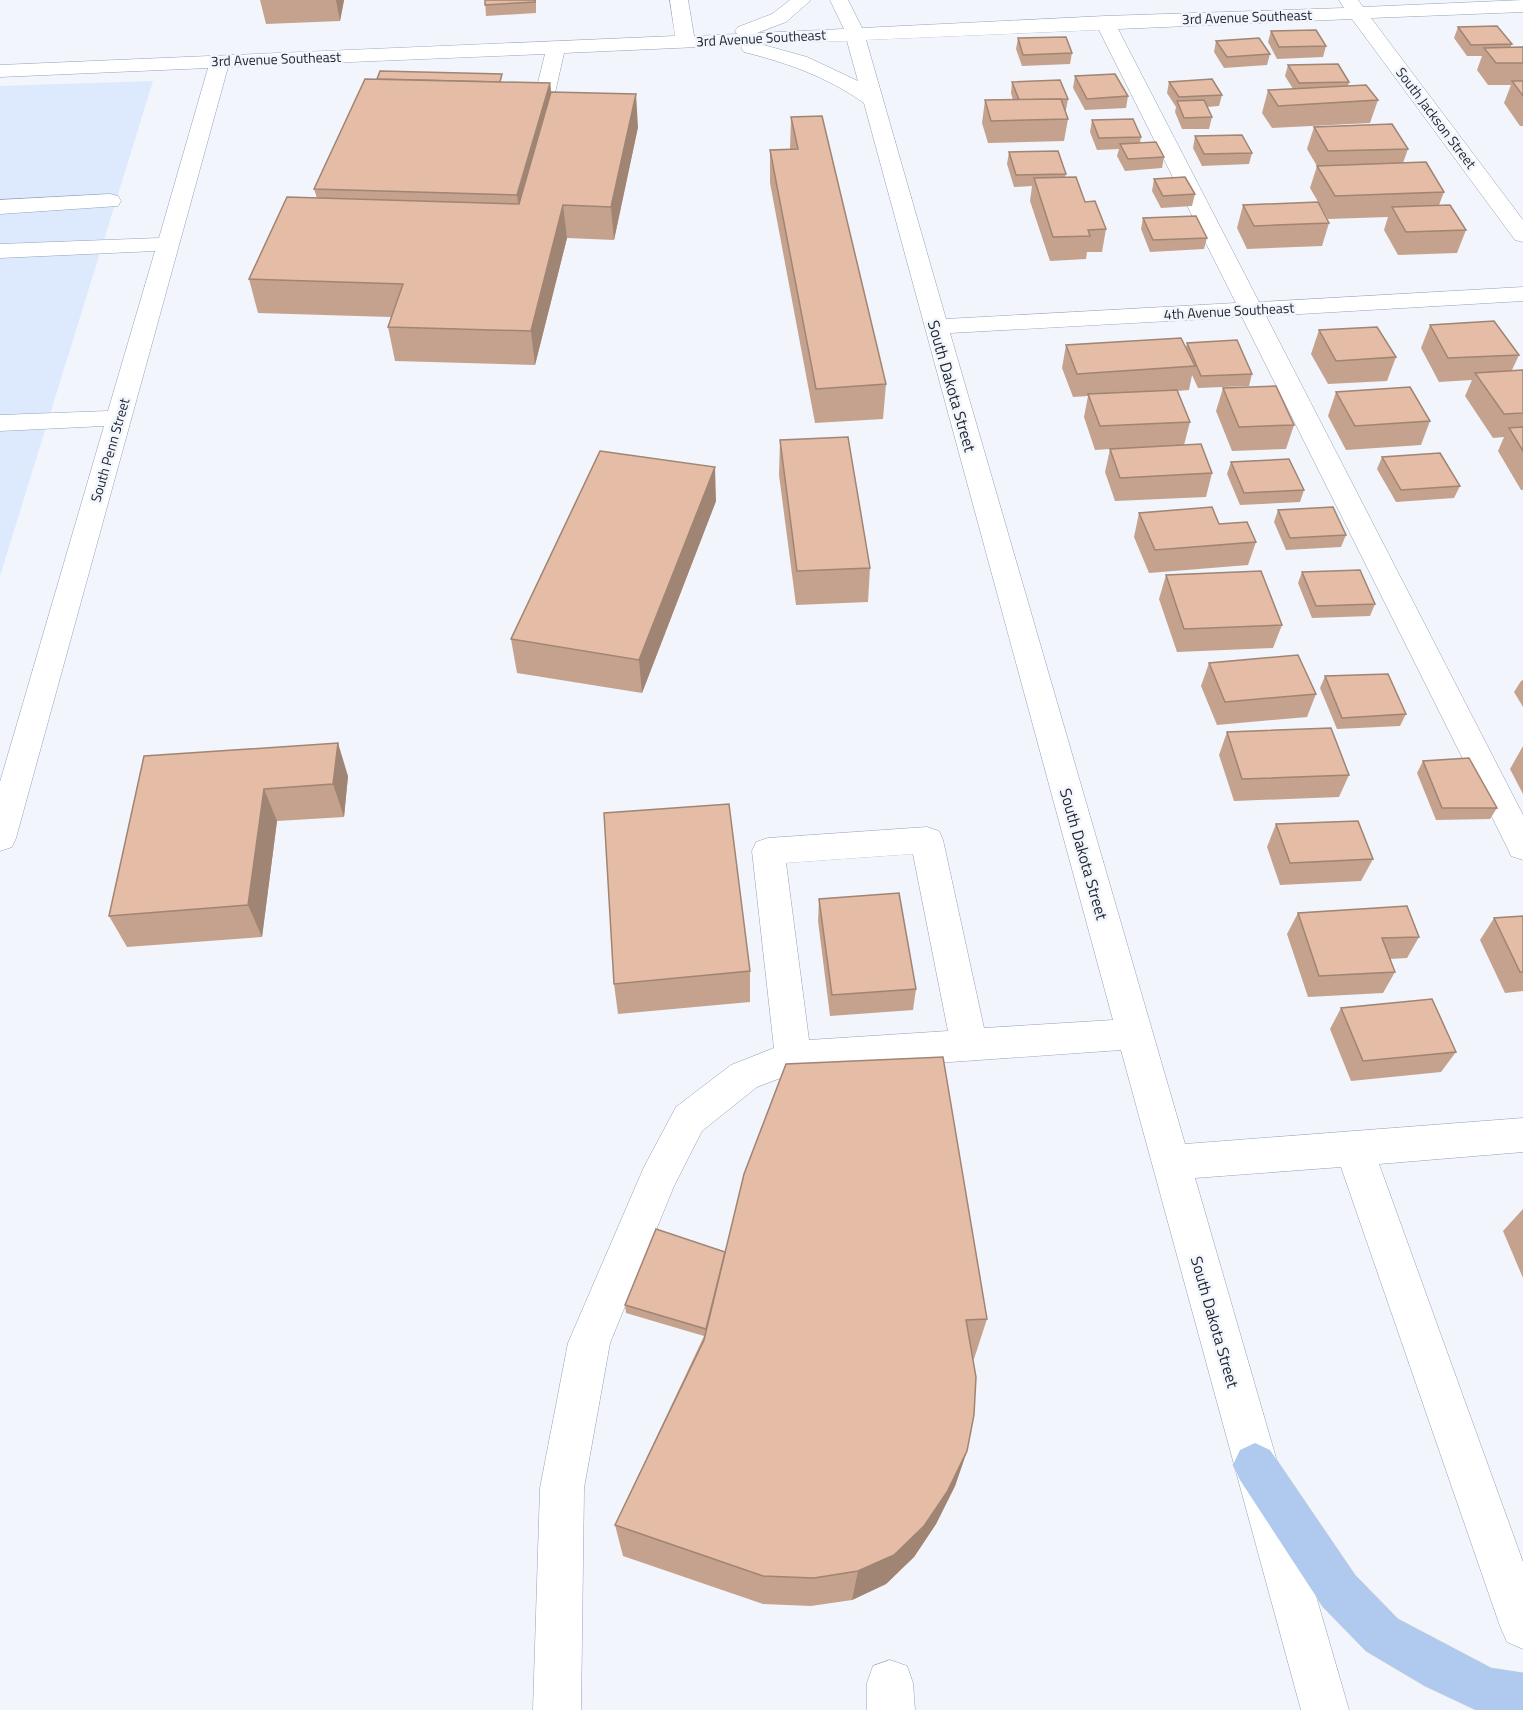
<svg xmlns="http://www.w3.org/2000/svg" width="1523" height="1710" font-family="'Titillium Web',sans-serif">
  <style>
    .built { fill: #ddeafe }
    .lines { fill: none; stroke-linecap: round; stroke-linejoin: round }
    .minor-casing { stroke: #91a2bb; stroke-width: 1 }
    .highway-casing { stroke: #ced0d2; stroke-width: 1 }
    .minor { fill: #fff; fill-rule: evenodd }
    .highway { fill: #b0c9ef; fill-rule: evenodd }
    .wall { fill: #c5a28e }
    .shaded-wall { fill: #a08474 }
    .building { fill: #e5bca5; stroke: #a08474; stroke-width: 1.5 }
    .labels { text-anchor: middle; stroke-width: 5; stroke-linejoin: round; paint-order: stroke }
    .far-street-label { font-size: 14px; fill: #212832; stroke: #f2f5fb }
    .street-label { font-size: 16px; fill: #212832; stroke: #f2f5fb }
  </style>
  <rect width="100%" height="100%" fill="#f2f5fb"/>
  <polygon class="built" points="153,81 0,576 0,86"/>
  <g class="lines">
    <defs>
      <g id="minor">
        <path d="M670,0H688L694,36L737,34L735,31L738,27L772,14L790,0H811L786,22L757,33L844,29L830,0H848L862,28L1105,16L1344,8L1339,0H1358L1363,7L1523,0V12L1371,18L1523,220V242L1515,240L1352,19L1118,29L1259,302L1523,287V301L1266,316L1523,815V860L1511,856L1507,847L1242,317L950,333L1185,1144L1523,1118V1152L1379,1164L1523,1562V1649L1507,1642L1500,1626L1341,1167L1195,1178L1349,1710H1301L1121,1050L794,1073L757,1087L702,1131L674,1186L610,1343L584,1488L581,1710H533L540,1488L568,1343L644,1167L676,1107L731,1065L774,1048L752,851L756,842L768,838L927,827L939,831L943,840L984,1028L1113,1020L864,103C827,77 788,63 744,52L741,48L743,45L564,53L550,115L547,119L540,121L533,119L530,115L545,54L228,67L16,838L12,847L0,851V782L104,426L0,431V415L108,411L155,251L0,258V244L159,238L208,68L0,77V65L675,36ZM1099,30L1236,303L946,319L866,40ZM847,41L858,81L807,57L760,44ZM913,854L948,1031L809,1040L786,863Z"/>
        <polygon points="110,194 118,196 121,201 118,206 0,214 0,200"/>
        <polygon points="890,1660 907,1666 913,1683 915,1710 867,1710 867,1683 873,1666"/>
      </g>
      <polygon id="highway" points="1255,1443 1270,1450 1355,1575 1398,1619 1491,1668 1523,1673 1523,1710 1476,1710 1425,1686 1366,1651 1323,1607 1240,1480 1233,1465 1240,1450"/>
    </defs>
    <use href="#minor" class="minor-casing"/>
    <use href="#highway" class="highway-casing"/>
    <use href="#minor" class="minor"/>
    <use href="#highway" class="highway"/>
  </g>
  <g class="wall">
    <polygon points="260,0 344,0 340,21 266,24"/>
    <polygon points="485,0 536,0 536,13 486,16"/>
    <polygon points="1458,27 1512,44 1510,48 1523,47 1523,126 1520,126 1504,103 1511,85 1488,85 1477,70 1482,56 1467,56 1454,38"/>
    <polygon points="1271,31 1326,46 1323,57 1277,59 1268,42"/>
    <polygon points="1018,38 1072,53 1070,64 1022,66 1016,49"/>
    <polygon points="1216,41 1270,54 1267,65 1224,68 1214,52"/>
    <polygon points="1288,65 1349,82 1348,86 1378,100 1370,123 1272,128 1262,113 1268,90 1293,89 1285,76"/>
    <polygon points="1075,76 1128,96 1126,108 1085,110 1073,88"/>
    <polygon points="503,82 550,83 551,92 638,127 614,240 567,238 535,365 395,361 388,327 391,317 258,313 249,279 317,198 314,189"/>
    <polygon points="1012,82 1068,99 1066,110 1065,110 1068,119 1064,141 988,143 982,123 985,100 1013,100 1011,93"/>
    <polygon points="1169,82 1222,95 1219,106 1207,107 1212,117 1209,129 1182,129 1175,112 1176,107 1167,93"/>
    <polygon points="791,117 886,384 883,419 815,423 770,183 770,150 790,150"/>
    <polygon points="1092,120 1141,137 1140,143 1164,157 1162,168 1125,171 1117,156 1119,149 1097,150 1090,132"/>
    <polygon points="1314,127 1408,149 1403,163 1444,192 1439,205 1466,230 1457,253 1398,255 1384,230 1388,217 1328,219 1310,188 1317,166 1307,149"/>
    <polygon points="1195,136 1252,153 1249,164 1202,166 1193,148"/>
    <polygon points="1009,152 1066,174 1065,177 1106,229 1102,252 1087,252 1086,259 1050,261 1030,201 1032,186 1014,187 1007,164"/>
    <polygon points="1154,179 1195,194 1192,206 1161,208 1152,191"/>
    <polygon points="1243,205 1329,223 1322,246 1247,249 1237,228"/>
    <polygon points="1143,218 1207,238 1204,249 1150,252 1141,229"/>
    <polygon points="1430,325 1519,355 1512,370 1523,370 1523,490 1521,490 1498,451 1504,437 1493,438 1465,396 1472,380 1439,382 1421,348"/>
    <polygon points="1319,330 1396,357 1387,381 1328,384 1311,354"/>
    <polygon points="1187,343 1252,374 1249,386 1198,388 1192,375 1189,390 1177,391 1190,422 1184,445 1212,473 1206,497 1115,501 1105,472 1110,449 1095,450 1084,417 1088,396 1073,397 1062,368 1066,345 1186,348"/>
    <polygon points="1223,388 1294,425 1286,449 1232,451 1216,411"/>
    <polygon points="1336,392 1430,421 1421,445 1346,450 1328,416"/>
    <polygon points="780,440 870,568 868,602 796,605 779,475"/>
    <polygon points="1382,457 1460,486 1454,498 1396,502 1377,469"/>
    <polygon points="1231,462 1304,490 1300,502 1240,505 1227,474"/>
    <polygon points="716,501 642,693 517,673 511,639"/>
    <polygon points="1278,510 1346,535 1341,547 1286,550 1274,522"/>
    <polygon points="1139,513 1219,524 1256,542 1248,565 1149,573 1134,537"/>
    <polygon points="1302,572 1375,604 1370,616 1312,618 1298,583"/>
    <polygon points="1166,575 1282,625 1273,648 1177,652 1159,599"/>
    <polygon points="1209,663 1316,694 1307,717 1217,725 1201,686"/>
    <polygon points="1325,676 1406,714 1400,726 1337,729 1320,688"/>
    <polygon points="1523,680 1523,707 1514,692 1521,681"/>
    <polygon points="1227,732 1349,775 1339,797 1234,801 1219,755"/>
    <polygon points="1523,746 1523,794 1510,769"/>
    <polygon points="144,756 348,776 344,817 277,821 262,937 127,947 109,916"/>
    <polygon points="1423,761 1497,808 1490,819 1436,820 1417,773"/>
    <polygon points="1276,824 1373,859 1361,881 1280,885 1267,847"/>
    <polygon points="819,899 916,989 913,1010 830,1016 818,921"/>
    <polygon points="1298,913 1419,937 1407,958 1390,959 1395,972 1383,993 1308,997 1287,934"/>
    <polygon points="1523,916 1523,991 1505,993 1480,940 1494,918"/>
    <polygon points="750,971 750,1002 618,1014 614,984"/>
    <polygon points="1341,1008 1456,1052 1441,1072 1351,1081 1330,1029"/>
    <polygon points="1523,1209 1523,1278 1503,1231"/>
    <polygon points="725,1252 987,1319 974,1359 973,1359 967,1451 955,1486 936,1524 914,1557 886,1584 852,1600 811,1606 763,1604 623,1556 615,1525 704,1336 626,1313 625,1305"/>
  </g>
  <g class="shaded-wall">
    <polygon points="336,0 344,0 340,21"/>
    <polygon points="550,83 555,124 523,237 517,195"/>
    <polygon points="636,94 638,127 614,240 611,207"/>
    <polygon points="563,205 567,238 535,365 531,331"/>
    <polygon points="715,467 716,501 642,693 639,660"/>
    <polygon points="338,743 348,776 344,817 333,784"/>
    <polygon points="264,789 277,821 262,937 248,905"/>
    <polygon points="967,1451 955,1486 936,1524 914,1557 886,1584 852,1600 858,1571"/>
  </g>
  <g class="building">
    <polygon points="485,0 535,0 535,2 485,5"/>
    <polygon points="1497,26 1512,44 1471,45 1458,27"/>
    <polygon points="1316,30 1326,46 1279,47 1271,31"/>
    <polygon points="1066,37 1072,53 1023,55 1018,38"/>
    <polygon points="1259,38 1270,54 1227,57 1216,41"/>
    <polygon points="1523,47 1523,63 1496,63 1484,48"/>
    <polygon points="1338,64 1349,82 1299,83 1288,65"/>
    <polygon points="380,71 502,74 500,82 377,79"/>
    <polygon points="1115,74 1128,96 1087,99 1075,76"/>
    <polygon points="365,79 550,83 517,195 314,189"/>
    <polygon points="1212,79 1222,95 1179,97 1169,82"/>
    <polygon points="1060,80 1068,99 1019,100 1012,82"/>
    <polygon points="1512,81 1523,81 1523,96"/>
    <polygon points="1366,85 1378,100 1278,106 1268,90"/>
    <polygon points="551,92 636,94 611,207 563,205 531,331 388,327 403,284 249,279 287,197 519,204"/>
    <polygon points="1061,99 1068,119 991,121 985,100"/>
    <polygon points="1204,100 1212,117 1184,118 1177,101"/>
    <polygon points="822,116 886,384 816,389 770,150 798,149 791,117"/>
    <polygon points="1133,119 1141,137 1099,138 1092,120"/>
    <polygon points="1392,124 1408,149 1328,151 1314,127"/>
    <polygon points="1242,135 1252,153 1204,154 1195,136"/>
    <polygon points="1156,142 1164,157 1128,159 1120,144"/>
    <polygon points="1058,151 1066,174 1016,175 1009,152"/>
    <polygon points="1426,162 1444,192 1335,196 1317,166"/>
    <polygon points="1076,177 1085,202 1095,201 1106,229 1088,230 1090,236 1053,237 1034,178"/>
    <polygon points="1185,177 1195,194 1163,196 1154,179"/>
    <polygon points="1318,202 1329,223 1254,226 1243,205"/>
    <polygon points="1450,205 1466,230 1406,232 1392,207"/>
    <polygon points="1196,216 1207,238 1153,240 1143,218"/>
    <polygon points="1494,321 1519,355 1448,358 1430,325"/>
    <polygon points="1377,327 1396,357 1336,361 1319,330"/>
    <polygon points="1181,338 1195,366 1077,374 1066,345"/>
    <polygon points="1237,340 1252,374 1201,376 1187,343"/>
    <polygon points="1523,370 1523,413 1504,414 1475,373"/>
    <polygon points="1276,386 1294,425 1239,427 1223,388"/>
    <polygon points="1410,387 1430,421 1355,426 1336,392"/>
    <polygon points="1177,390 1190,422 1100,426 1088,394"/>
    <polygon points="1523,427 1523,451 1509,428"/>
    <polygon points="848,437 870,568 797,571 780,440"/>
    <polygon points="1201,444 1212,473 1120,478 1110,449"/>
    <polygon points="600,451 715,467 639,660 511,639"/>
    <polygon points="1440,453 1460,486 1401,490 1382,457"/>
    <polygon points="1289,459 1304,490 1244,493 1231,462"/>
    <polygon points="1212,507 1219,524 1247,522 1256,542 1155,550 1139,513"/>
    <polygon points="1333,507 1346,535 1290,538 1278,510"/>
    <polygon points="1360,570 1375,604 1316,606 1302,572"/>
    <polygon points="1261,571 1282,625 1184,629 1166,575"/>
    <polygon points="1298,655 1316,694 1225,702 1209,663"/>
    <polygon points="1388,674 1406,714 1342,718 1325,676"/>
    <polygon points="1331,728 1349,775 1242,779 1227,732"/>
    <polygon points="338,743 333,784 264,789 248,905 109,916 144,756"/>
    <polygon points="1469,758 1497,808 1442,808 1423,761"/>
    <polygon points="729,804 750,971 614,984 604,813"/>
    <polygon points="1358,821 1373,859 1290,863 1276,824"/>
    <polygon points="899,893 916,989 832,995 819,899"/>
    <polygon points="1407,906 1419,937 1382,938 1395,972 1319,976 1298,913"/>
    <polygon points="1523,916 1523,972 1520,972 1494,918"/>
    <polygon points="1432,999 1456,1052 1363,1061 1341,1008"/>
    <polygon points="943,1057 987,1319 966,1320 976,1377 974,1415 967,1451 947,1492 924,1526 894,1555 858,1571 814,1578 763,1576 615,1525 704,1340 744,1174 786,1064"/>
    <polygon points="656,1229 725,1252 706,1329 625,1305"/>
  </g>
  <g class="labels">
    <g class="far-street-label">
      <text transform="translate(1247 17) rotate(-2)" y="5">3rd Avenue Southeast</text>
      <text transform="translate(761 38) rotate(-3)" y="5">3rd Avenue Southeast</text>
      <text transform="translate(276 59) rotate(-2)" y="5">3rd Avenue Southeast</text>
      <text transform="translate(1436 118) rotate(53)" y="5">South Jackson Street</text>
      <text transform="translate(1229 311) rotate(-3)" y="5">4th Avenue Southeast</text>
      <text transform="translate(110 450) rotate(-74)" y="5">South Penn Street</text>
    </g>
    <g class="street-label">
      <text transform="translate(952 386) rotate(74)" y="6">South Dakota Street</text>
      <text transform="translate(1084 854) rotate(74)" y="6">South Dakota Street</text>
      <text transform="translate(1215 1322) rotate(74)" y="6">South Dakota Street</text>
    </g>
  </g>
</svg>
